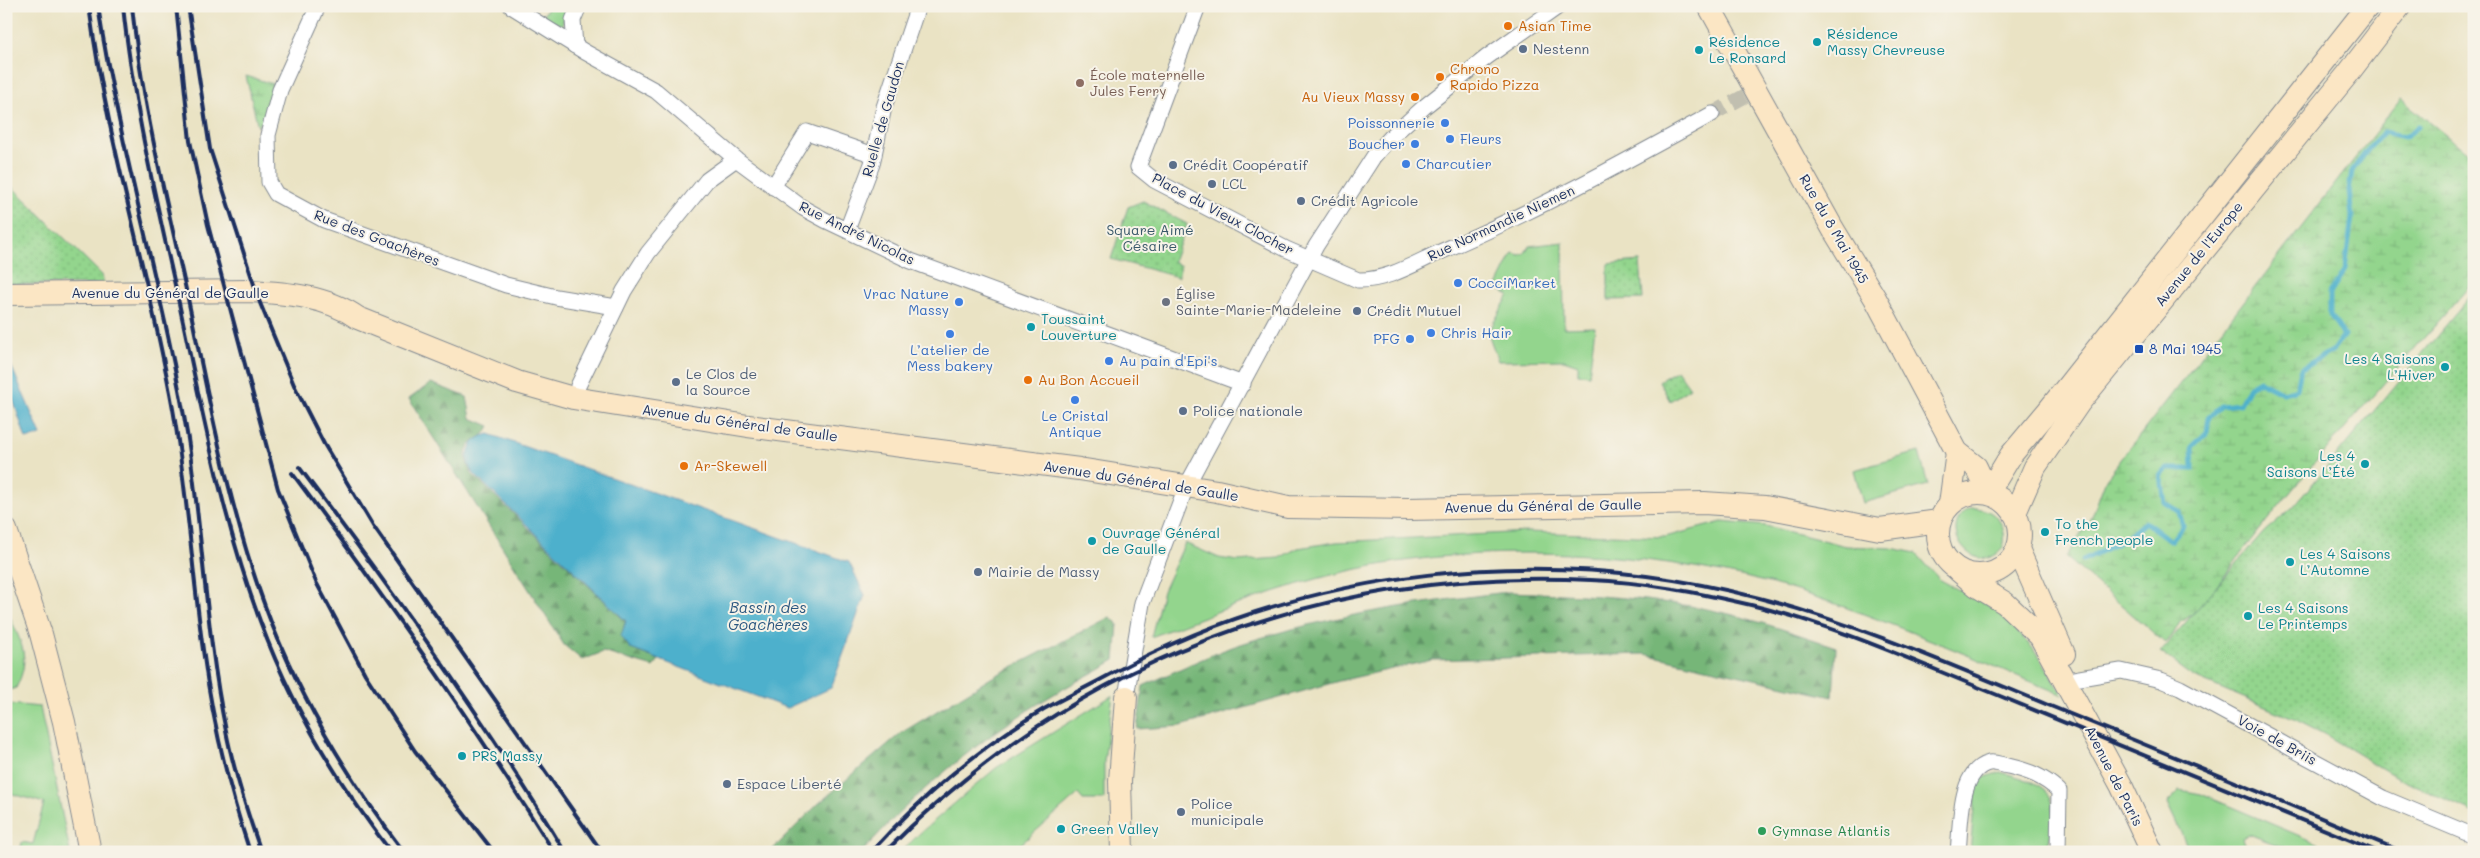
<svg xmlns="http://www.w3.org/2000/svg" width="2480" height="858" font-family="Mali,sans-serif">
  <style>
    .grass { fill: #93d58d; stroke: #578276 }
    .forest { fill: url(#forest-firs); stroke: #48726b }
    .wetland { fill: url(#wetland-marsh); stroke: #578276 }
    .park { fill: url(#park-dots); stroke: #578276 }
    .water { fill: #4db0cc; stroke: #347095 }
    .lines { fill: none; stroke-linecap: round; stroke-linejoin: round }
    .stream { stroke: #4db0cc; stroke-width: 5 }
    .street-tunnel { stroke: #c1bfb0; stroke-width: 15; stroke-dasharray: 15 8; stroke-linecap: butt }
    .street-casing { stroke: #828991; stroke-width: 17 }
    .secondary-casing { stroke: #828991; stroke-width: 24 }
    .street { stroke: #fff; stroke-width: 15 }
    .secondary { stroke: #fbe6c4; stroke-width: 22 }
    .rail { stroke: #1b2f5e; stroke-width: 4 }
    .food-dot { fill: #e8710a; stroke: #f7f3e8; stroke-width: 2 }
    .culture-dot { fill: #0f9aa8; stroke: #f7f3e8; stroke-width: 2 }
    .service-dot { fill: #5c6f8a; stroke: #f7f3e8; stroke-width: 2 }
    .education-dot { fill: #8d6e63; stroke: #f7f3e8; stroke-width: 2 }
    .shop-dot { fill: #3f7fe0; stroke: #f7f3e8; stroke-width: 2 }
    .worship-dot { fill: #6b7280; stroke: #f7f3e8; stroke-width: 2 }
    .transit-dot { fill: #1a4fb4; stroke: #f7f3e8; stroke-width: 2 }
    .leisure-dot { fill: #2e9e5b; stroke: #f7f3e8; stroke-width: 2 }
    .labels { text-anchor: middle; stroke-width: 4; stroke-linejoin: round; paint-order: stroke }
    .food-label { font-size: 14px; fill: #c56008; stroke: #f7f3e8; text-anchor: start }
    .culture-label { font-size: 14px; fill: #0d838f; stroke: #f7f3e8; text-anchor: start }
    .service-label { font-size: 14px; fill: #4e5e75; stroke: #f7f3e8; text-anchor: start }
    .education-label { font-size: 14px; fill: #785e54; stroke: #f7f3e8; text-anchor: start }
    .street-label { font-size: 14px; fill: #1b2f5e; stroke: #f7f3e8 }
    .shop-label { font-size: 14px; fill: #366cbe; stroke: #f7f3e8; text-anchor: start }
    .park-label { font-size: 14px; fill: #39586a; stroke: #f7f3e8 }
    .worship-label { font-size: 14px; fill: #5b616d; stroke: #f7f3e8; text-anchor: start }
    .transit-label { font-size: 14px; fill: #164399; stroke: #f7f3e8; text-anchor: start }
    .leisure-label { font-size: 14px; fill: #27864d; stroke: #f7f3e8; text-anchor: start }
    .water-label { font-size: 15px; font-style: italic; fill: #2a567f; stroke: #f7f3e8 }
  </style>
  <defs>
    <pattern id="forest-firs" width="22" height="20" patternUnits="userSpaceOnUse" patternTransform="scale(1.25)"><rect width="22" height="20" fill="#76b678"/><path d="M5 1l3.5 6h-7zM16 11l3.5 6h-7z" fill="#609466"/></pattern>
    <pattern id="wetland-marsh" width="20" height="14" patternUnits="userSpaceOnUse" patternTransform="scale(1.25)"><rect width="20" height="14" fill="#93d58d"/><path d="M1 5h8M5 5V1M11 12h8M15 12V8" fill="none" stroke="#7eb77c"/></pattern>
    <pattern id="park-dots" width="8" height="8" patternUnits="userSpaceOnUse" patternTransform="scale(1.25)"><rect width="8" height="8" fill="#93d58d"/><path d="M2 2h.1M6 6h.1" fill="none" stroke="#7eb77c" stroke-width="1.8" stroke-linecap="round"/></pattern>
  </defs>
  <rect width="100%" height="100%" fill="#f7f3e8"/>
  <filter id="ink" filterUnits="userSpaceOnUse"><feTurbulence type="fractalNoise" baseFrequency=".02" numOctaves="2"/><feDisplacementMap in="SourceGraphic" scale="10" xChannelSelector="R" yChannelSelector="G"/><feConvolveMatrix kernelMatrix="1 2 1 2 8 2 1 2 1" color-interpolation-filters="sRGB"/></filter>
  <filter id="wash" filterUnits="userSpaceOnUse"><feTurbulence type="fractalNoise" baseFrequency=".0096" numOctaves="4" result="noise"/><feDisplacementMap in="SourceGraphic" scale="20" xChannelSelector="R" yChannelSelector="G"/><feGaussianBlur stdDeviation="1.12" result="paint"/><feColorMatrix in="noise" values="0 0 0 0 0 0 0 0 0 0 0 0 0 0 0 0 0 1.4 0 .05"/><feComposite in="paint" operator="in"/></filter>
  <g filter="url(#wash)">
    <rect width="100%" height="100%" fill="#eae3c4"/>
    <g class="grass">
      <polygon points="549,6 567,6 562,26 547,19 544,14"/>
      <polygon points="1563,242 1564,328 1595,327 1589,375 1578,374 1578,365 1564,360 1498,361 1488,333 1509,295 1496,288 1513,253 1520,255 1525,253 1529,246"/>
      <polygon points="1919,452 1928,485 1863,503 1854,470"/>
      <path d="M1971,508C1994,507 2009,525 2003,548C1976,581 1933,526 1971,508Z"/>
      <path d="M1722,522L1766,526L1846,546L1891,548L1916,553L1939,579L1999,612L2038,654L2063,695C1976,659 1888,620 1797,591C1671,552 1503,542 1373,566C1296,580 1224,609 1151,637L1163,591L1185,543L1219,558L1238,561L1279,558L1298,548L1336,542L1528,532L1665,537Z"/>
      <path d="M6,608C19,640 33,655 16,688L6,691Z"/>
      <polygon points="1113,695 1104,762 1104,800 1083,800 1078,794 1012,852 901,852 920,833 996,768"/>
      <polygon points="10,704 40,707 70,852 20,852 22,842 33,844 44,803 6,792 6,740"/>
      <path d="M2000,772C2018,777 2050,783 2053,805C2055,817 2049,839 2047,852H1970L1976,786L1983,778Z"/>
      <polygon points="2180,790 2201,794 2319,844 2326,852 2295,852 2249,834 2242,838 2247,852 2190,852 2167,803"/>
    </g>
    <g class="forest">
      <path d="M431,383L467,397L471,418L490,426C481,445 455,438 471,473L625,621L622,636L631,649L659,660L653,667L603,652L582,660L564,645L409,399Z"/>
      <path d="M1507,592C1568,594 1629,596 1690,606C1740,614 1788,631 1836,647L1833,697L1645,654L1432,660L1339,681L1181,726L1137,729L1143,686C1174,672 1206,656 1238,645C1326,616 1416,603 1507,592Z"/>
      <path d="M1110,617L1118,624L1115,660C1088,676 1059,690 1033,707C970,747 911,797 862,852H770L817,805L901,733L991,678Z"/>
    </g>
    <g class="wetland">
      <polygon points="246,76 273,84 263,119 258,127"/>
      <path d="M2401,99L2474,158V281C2396,371 2312,461 2240,555C2229,570 2195,618 2180,622L2172,636L2165,643L2066,557L2091,519L2106,479Z"/>
    </g>
    <g class="park">
      <polygon points="6,181 102,275 104,285 6,284"/>
      <polygon points="1143,201 1187,224 1173,262 1181,266 1178,277 1111,259 1128,207"/>
      <polygon points="1640,261 1643,299 1608,300 1608,264"/>
      <polygon points="2474,292 2474,813 2398,778 2326,735 2296,720 2194,677 2160,652 2264,532 2293,507"/>
      <polygon points="1677,370 1690,388 1670,401 1659,381"/>
    </g>
    <g class="water">
      <polygon points="7,356 41,435 26,439 6,378"/>
      <path d="M489,434L849,562L865,595L831,688L787,708L631,649L621,636L626,621L472,472C462,456 470,438 489,434Z"/>
    </g>
    <g class="lines">
      <polyline class="stream" points="2083,560 2124,540 2145,522 2171,541 2183,526 2179,512 2165,503 2161,476 2167,469 2193,469 2192,447 2207,432 2209,417 2221,406 2240,404 2249,387 2260,381 2283,393 2297,389 2301,369 2333,350 2344,335 2330,315 2330,293 2345,269 2352,217 2349,190 2352,171 2372,144 2384,132 2405,137 2418,127"/>
    </g>
  </g>
  <g filter="url(#ink)">
    <g class="lines">
      <polyline class="street-tunnel" points="1712,114 1745,96"/>
      <defs>
        <g id="street">
          <polyline points="318,6 280,90 268,135 269,182 276,194 324,220 506,285 556,297 616,307"/>
          <polyline points="511,6 585,52 656,91 736,159 803,208 825,220 911,261 1243,384"/>
          <path d="M1198,6L1138,167L1154,180L1286,249L1358,280C1387,281 1415,263 1440,252C1534,212 1623,163 1712,114"/>
          <polyline points="575,46 573,20 579,6"/>
          <polyline points="773,187 807,132 874,155"/>
          <polyline points="847,230 872,164 884,107 918,6"/>
          <polyline points="578,386 624,291 648,253 707,180 736,159"/>
          <polyline points="2074,679 2121,671 2161,680 2180,688 2383,798 2474,836"/>
          <polyline points="1126,697 1142,603 1186,487 1316,246 1374,156 1391,137 1424,107 1487,57 1559,6"/>
          <path d="M1958,852C1961,827 1958,770 1989,763C1995,762 2002,765 2008,766C2029,771 2043,776 2059,791L2058,852"/>
        </g>
        <g id="secondary">
          <polyline points="1709,6 1833,229 1875,298 1957,452 1976,467 1988,493"/>
          <path d="M6,294L249,291C286,293 327,296 358,318L517,382L573,398L748,426L1079,469L1217,491L1288,507L1408,509L1704,503L1765,507L1880,529L1939,521"/>
          <circle cx="1979" cy="534" r="41"/>
          <polyline points="1988,493 2011,455 2048,411 2368,6"/>
          <polyline points="1950,504 1957,452"/>
          <polyline points="2015,513 2035,467 2079,403 2347,75 2400,6"/>
          <polyline points="6,530 41,634 64,722 90,852"/>
          <polyline points="2018,549 2064,654"/>
          <polyline points="1959,571 1977,586 2005,603 2040,636 2121,785 2152,852"/>
          <polyline points="1122,852 1120,781 1126,697"/>
        </g>
      </defs>
      <use href="#street" class="street-casing"/>
      <use href="#secondary" class="secondary-casing"/>
      <use href="#street" class="street"/>
      <use href="#secondary" class="secondary"/>
      <g class="rail">
        <path d="M89,6C107,142 149,274 173,409C187,489 192,569 203,650C212,719 228,786 250,852"/>
        <path d="M98,6C120,152 164,294 188,439C203,536 206,635 226,731C234,772 247,812 261,852"/>
        <path d="M123,6C133,104 156,199 177,294C201,404 221,516 260,621C291,705 337,782 391,852"/>
        <path d="M132,6C142,104 166,199 187,294C210,404 230,517 271,622C304,705 350,781 404,852"/>
        <polyline points="176,6 190,141 208,225 278,489 316,582 365,674 415,751 494,852"/>
        <polyline points="188,6 210,149 260,303 294,385 324,444 373,526 602,852"/>
        <path d="M299,467C393,591 484,718 565,852"/>
        <path d="M292,473C384,596 472,721 554,852"/>
        <path d="M871,852C920,798 981,746 1044,709C1066,697 1089,686 1111,674C1306,568 1544,541 1759,598C1858,624 1953,666 2048,705C2167,753 2285,803 2403,852"/>
        <path d="M885,852C1074,660 1323,567 1591,580C1645,582 1699,593 1751,605C1835,625 1915,662 1995,694C2123,746 2251,799 2379,852"/>
      </g>
    </g>
  </g>
  <g class="food-dot">
    <circle cx="1508" cy="26" r="5"/>
    <circle cx="1440" cy="77" r="5"/>
    <circle cx="1415" cy="97" r="5"/>
    <circle cx="1028" cy="380" r="5"/>
    <circle cx="684" cy="466" r="5"/>
  </g>
  <g class="culture-dot">
    <circle cx="1817" cy="42" r="5"/>
    <circle cx="1699" cy="50" r="5"/>
    <circle cx="1031" cy="327" r="5"/>
    <circle cx="2445" cy="367" r="5"/>
    <circle cx="2365" cy="464" r="5"/>
    <circle cx="2045" cy="532" r="5"/>
    <circle cx="1092" cy="541" r="5"/>
    <circle cx="2290" cy="562" r="5"/>
    <circle cx="2248" cy="616" r="5"/>
    <circle cx="462" cy="756" r="5"/>
    <circle cx="1061" cy="829" r="5"/>
  </g>
  <g class="service-dot">
    <circle cx="1523" cy="49" r="5"/>
    <circle cx="1173" cy="165" r="5"/>
    <circle cx="1212" cy="184" r="5"/>
    <circle cx="1301" cy="201" r="5"/>
    <circle cx="1357" cy="311" r="5"/>
    <circle cx="676" cy="382" r="5"/>
    <circle cx="1183" cy="411" r="5"/>
    <circle cx="978" cy="572" r="5"/>
    <circle cx="727" cy="784" r="5"/>
    <circle cx="1181" cy="812" r="5"/>
  </g>
  <circle class="education-dot" cx="1080" cy="83" r="5"/>
  <g class="shop-dot">
    <circle cx="1445" cy="123" r="5"/>
    <circle cx="1450" cy="139" r="5"/>
    <circle cx="1415" cy="144" r="5"/>
    <circle cx="1406" cy="164" r="5"/>
    <circle cx="1458" cy="283" r="5"/>
    <circle cx="959" cy="302" r="5"/>
    <circle cx="1431" cy="333" r="5"/>
    <circle cx="950" cy="334" r="5"/>
    <circle cx="1410" cy="339" r="5"/>
    <circle cx="1109" cy="361" r="5"/>
    <circle cx="1075" cy="400" r="5"/>
  </g>
  <circle class="worship-dot" cx="1166" cy="302" r="5"/>
  <rect class="transit-dot" x="2134" y="344" width="10" height="10" rx="2.5"/>
  <circle class="leisure-dot" cx="1762" cy="831" r="5"/>
  <g class="labels">
    <g class="food-label">
      <text x="1518" y="31">Asian Time</text>
      <text x="1450" y="74">Chrono<tspan x="1450" dy="16">Rapido Pizza</tspan></text>
      <text x="1405" y="102" text-anchor="end">Au Vieux Massy</text>
      <text x="1038" y="385">Au Bon Accueil</text>
      <text x="694" y="471">Ar-Skewell</text>
    </g>
    <g class="culture-label">
      <text x="1827" y="39">Résidence<tspan x="1827" dy="16">Massy Chevreuse</tspan></text>
      <text x="1709" y="47">Résidence<tspan x="1709" dy="16">Le Ronsard</tspan></text>
      <text x="1041" y="324">Toussaint<tspan x="1041" dy="16">Louverture</tspan></text>
      <text x="2435" y="364" text-anchor="end">Les 4 Saisons<tspan x="2435" dy="16">L’Hiver</tspan></text>
      <text x="2355" y="461" text-anchor="end">Les 4<tspan x="2355" dy="16">Saisons L’Été</tspan></text>
      <text x="2055" y="529">To the<tspan x="2055" dy="16">French people</tspan></text>
      <text x="1102" y="538">Ouvrage Général<tspan x="1102" dy="16">de Gaulle</tspan></text>
      <text x="2300" y="559">Les 4 Saisons<tspan x="2300" dy="16">L’Automne</tspan></text>
      <text x="2258" y="613">Les 4 Saisons<tspan x="2258" dy="16">Le Printemps</tspan></text>
      <text x="472" y="761">PRS Massy</text>
      <text x="1071" y="834">Green Valley</text>
    </g>
    <g class="service-label">
      <text x="1533" y="54">Nestenn</text>
      <text x="1183" y="170">Crédit Coopératif</text>
      <text x="1222" y="189">LCL</text>
      <text x="1311" y="206">Crédit Agricole</text>
      <text x="1367" y="316">Crédit Mutuel</text>
      <text x="686" y="379">Le Clos de<tspan x="686" dy="16">la Source</tspan></text>
      <text x="1193" y="416">Police nationale</text>
      <text x="988" y="577">Mairie de Massy</text>
      <text x="737" y="789">Espace Liberté</text>
      <text x="1191" y="809">Police<tspan x="1191" dy="16">municipale</tspan></text>
    </g>
    <g class="education-label">
      <text x="1090" y="80">École maternelle<tspan x="1090" dy="16">Jules Ferry</tspan></text>
    </g>
    <g class="street-label">
      <text transform="translate(883 119) rotate(-74)" y="5">Ruelle de Gaudon</text>
      <text transform="translate(1223 214) rotate(28)" y="5">Place du Vieux Clocher</text>
      <text transform="translate(1501 223) rotate(-25)" y="5">Rue Normandie Niemen</text>
      <text transform="translate(1834 229) rotate(60)" y="5">Rue du 8 Mai 1945</text>
      <text transform="translate(857 233) rotate(26)" y="5">Rue André Nicolas</text>
      <text transform="translate(377 238) rotate(21)" y="5">Rue des Goachères</text>
      <text transform="translate(2199 254) rotate(-51)" y="5">Avenue de l'Europe</text>
      <text x="170" y="298">Avenue du Général de Gaulle</text>
      <text transform="translate(740 423) rotate(8)" y="5">Avenue du Général de Gaulle</text>
      <text transform="translate(1141 481) rotate(9)" y="5">Avenue du Général de Gaulle</text>
      <text transform="translate(1543 506) rotate(-1)" y="5">Avenue du Général de Gaulle</text>
      <text transform="translate(2277 740) rotate(29)" y="5">Voie de Briis</text>
      <text transform="translate(2114 776) rotate(63)" y="5">Avenue de Paris</text>
    </g>
    <g class="shop-label">
      <text x="1435" y="128" text-anchor="end">Poissonnerie</text>
      <text x="1460" y="144">Fleurs</text>
      <text x="1405" y="149" text-anchor="end">Boucher</text>
      <text x="1416" y="169">Charcutier</text>
      <text x="1468" y="288">CocciMarket</text>
      <text x="949" y="299" text-anchor="end">Vrac Nature<tspan x="949" dy="16">Massy</tspan></text>
      <text x="1441" y="338">Chris Hair</text>
      <text x="1400" y="344" text-anchor="end">PFG</text>
      <text x="950" y="355" text-anchor="middle">L’atelier de<tspan x="950" dy="16">Mess bakery</tspan></text>
      <text x="1119" y="366">Au pain d'Epi's</text>
      <text x="1075" y="421" text-anchor="middle">Le Cristal<tspan x="1075" dy="16">Antique</tspan></text>
    </g>
    <g class="park-label">
      <text x="1150" y="235">Square Aimé<tspan x="1150" dy="16">Césaire</tspan></text>
    </g>
    <g class="worship-label">
      <text x="1176" y="299">Église<tspan x="1176" dy="16">Sainte-Marie-Madeleine</tspan></text>
    </g>
    <g class="transit-label">
      <text x="2149" y="354">8 Mai 1945</text>
    </g>
    <g class="leisure-label">
      <text x="1772" y="836">Gymnase Atlantis</text>
    </g>
    <g class="water-label">
      <text x="768" y="613">Bassin des<tspan x="768" dy="17">Goachères</tspan></text>
    </g>
  </g>
  <rect width="2480" height="858" fill="none" stroke="#f7f3e8" stroke-width="25"/>
</svg>
